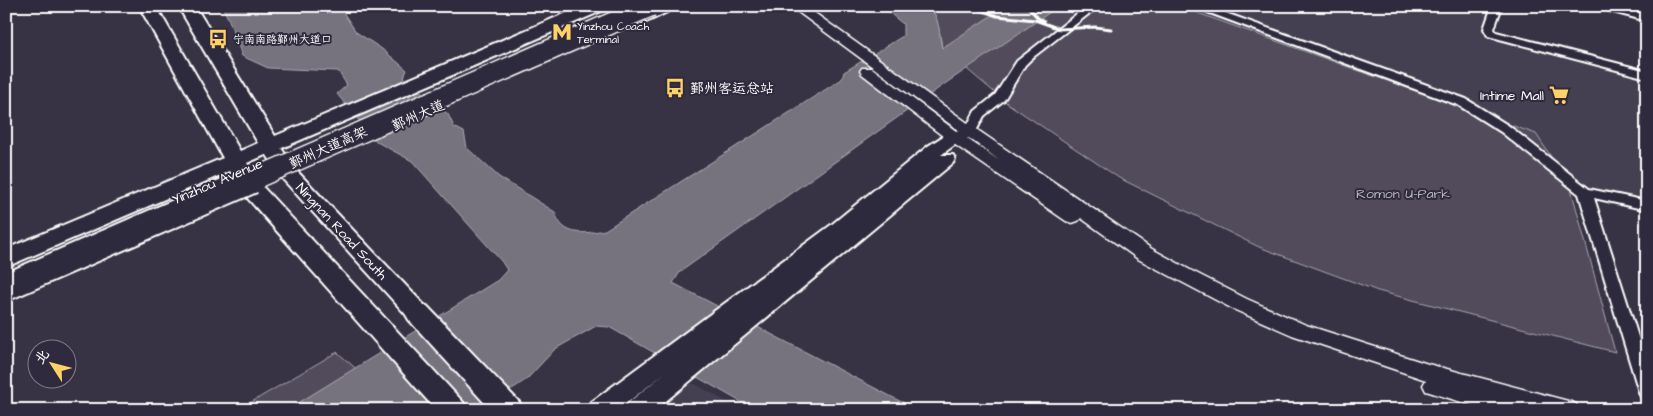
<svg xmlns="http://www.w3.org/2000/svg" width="1653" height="416" font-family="'Architects Daughter','LXGW WenKai TC',sans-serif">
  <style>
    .built { fill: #444051 }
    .green { fill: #514c5c; stroke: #a8a6ae }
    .water { fill: #76737f; stroke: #adabb2 }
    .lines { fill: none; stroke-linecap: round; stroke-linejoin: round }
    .minor-casing { stroke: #fff; stroke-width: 4 }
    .tertiary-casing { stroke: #fff; stroke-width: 3 }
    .secondary-casing { stroke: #fff; stroke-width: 4 }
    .primary-casing { stroke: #fff; stroke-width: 4 }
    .minor { fill: #2f2a3d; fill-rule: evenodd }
    .tertiary { fill: #2f2a3d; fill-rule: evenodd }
    .secondary { fill: #2f2a3d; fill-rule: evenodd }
    .primary { fill: #2f2a3d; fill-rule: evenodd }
    .rail { stroke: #fff; stroke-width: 3 }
    .trunk-bridge-far1-casing { stroke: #fff; stroke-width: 23; stroke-linecap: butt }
    .trunk-bridge-casing { stroke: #fff; stroke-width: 30; stroke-linecap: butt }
    .trunk-bridge-far1 { stroke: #2f2a3d; stroke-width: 20 }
    .trunk-bridge { stroke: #2f2a3d; stroke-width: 26 }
    .labels { text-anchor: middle; stroke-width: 4; stroke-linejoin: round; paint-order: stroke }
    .far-poi-label { font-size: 11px; fill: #fff; stroke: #2f2a3d; text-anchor: start }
    .poi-label { font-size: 14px; fill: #fff; stroke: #2f2a3d; text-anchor: start }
    .street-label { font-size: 14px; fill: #fff; stroke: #2f2a3d }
    .park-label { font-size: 14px; fill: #b9b7be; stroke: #2f2a3d }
  </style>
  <rect width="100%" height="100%" fill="#373345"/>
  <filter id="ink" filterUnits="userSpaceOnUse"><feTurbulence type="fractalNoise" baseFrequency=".02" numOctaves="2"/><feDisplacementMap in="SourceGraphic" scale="10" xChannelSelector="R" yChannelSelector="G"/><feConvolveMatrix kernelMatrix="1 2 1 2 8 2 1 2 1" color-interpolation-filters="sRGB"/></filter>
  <g filter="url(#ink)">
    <g class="built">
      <polygon points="1178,6 1489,6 1482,33 1647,79 1647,201 1570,185 1536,134"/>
      <polygon points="689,384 695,384 741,410 657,410"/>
    </g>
    <g class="green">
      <path d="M928,6H1178L1536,134L1570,185L1615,352L1378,291L1259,247L1119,178L1007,103L942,48C940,36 938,14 928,6Z"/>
      <polygon points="337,352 403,410 238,410"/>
    </g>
    <path class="water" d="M222,6H337L341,9L356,32L382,49L407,70L404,77L448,114L454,127L464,132L467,148L499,177L555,212C562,237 584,234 605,230L842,79L844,72L903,36V24L881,6H928C940,15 939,35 942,48L1006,6H1059L946,83L680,272L673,283L917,410H755L609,327L596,326L555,349L527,379L481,410H287L498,280L507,270L502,262L412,161L377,142L337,94L347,85L338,71L268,68L242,56L229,20Z"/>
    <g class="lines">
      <defs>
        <g id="minor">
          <polygon points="1087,6 1099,6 1032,58 1025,65 1004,100 984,116 974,135 966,135 964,132 975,111 995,95 1017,61"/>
          <polygon points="1191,6 1206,6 1466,99 1509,126 1589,189 1647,201 1647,210 1594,198 1647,365 1647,399 1641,397 1639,392 1579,194 1501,132 1458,105"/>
          <polygon points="1492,6 1502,6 1494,29 1496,32 1647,71 1647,78 1488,36 1484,29"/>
        </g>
        <polygon id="tertiary" points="790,6 805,6 976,129 1152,249 1192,271 1247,299 1306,325 1428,364 1568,401 1576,404 1579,410 1535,410 1527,408 1528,410 1487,410 1426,391 1423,385 1426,380 1292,335 1233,309 1138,259 1081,218 1078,221 1072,223 1066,221 948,140 862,74 860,71 862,68 872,68 960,134 1000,161"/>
        <g id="secondary">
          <polygon points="970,127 976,128 979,132 976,136 960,141 941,155 953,155 955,159 953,163 655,410 625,410 628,403 666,372 618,410 587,410 590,403 831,225 928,146 948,133"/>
          <polygon points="271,141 278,143 294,168 426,307 429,313 426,319 418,321 410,319 280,176 262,147 264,143"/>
        </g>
        <g id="primary">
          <polygon points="139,6 156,6 240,151 258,143 178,6 195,6 275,136 583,6 606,6 604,10 247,163 260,184 463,402 467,410 436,410 243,193 230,171 6,267 6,249 223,158"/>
          <path d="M651,6H674L672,10C659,15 640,28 626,25L623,21L626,17Z"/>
          <polygon points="1603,6 1631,6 1647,11 1647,21 1605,10"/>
          <polygon points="418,304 427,306 519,402 523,410 491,410 409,320 405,313 409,306"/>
        </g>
      </defs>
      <use href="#minor" class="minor-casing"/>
      <use href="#tertiary" class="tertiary-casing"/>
      <use href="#secondary" class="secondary-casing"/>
      <use href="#primary" class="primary-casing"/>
      <use href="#minor" class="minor"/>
      <use href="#tertiary" class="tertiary"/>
      <use href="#secondary" class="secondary"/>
      <use href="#primary" class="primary"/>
      <g class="rail">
        <polyline points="970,6 997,16 1035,20 1060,29 1095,27 1111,29"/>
        <polyline points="1027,6 1038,18 1044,21"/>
      </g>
      <defs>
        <polyline id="trunk-bridge-far1" points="249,181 651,6"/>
        <polyline id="trunk-bridge" points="6,287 252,180"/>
      </defs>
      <use href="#trunk-bridge-far1" class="trunk-bridge-far1-casing"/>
      <use href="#trunk-bridge" class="trunk-bridge-casing"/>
      <use href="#trunk-bridge-far1" class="trunk-bridge-far1"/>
      <use href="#trunk-bridge" class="trunk-bridge"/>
    </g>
  </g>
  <defs>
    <symbol id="metro-bare" viewBox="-9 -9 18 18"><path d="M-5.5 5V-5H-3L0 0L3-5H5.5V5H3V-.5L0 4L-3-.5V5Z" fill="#ffd166" stroke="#2f2a3d" stroke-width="2.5" paint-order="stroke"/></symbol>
    <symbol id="bus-bare" viewBox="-9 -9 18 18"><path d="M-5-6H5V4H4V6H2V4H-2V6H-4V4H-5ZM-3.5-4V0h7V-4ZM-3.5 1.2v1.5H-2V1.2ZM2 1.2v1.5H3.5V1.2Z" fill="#ffd166" stroke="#2f2a3d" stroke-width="2.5" paint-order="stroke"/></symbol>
    <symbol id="supermarket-bare" viewBox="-9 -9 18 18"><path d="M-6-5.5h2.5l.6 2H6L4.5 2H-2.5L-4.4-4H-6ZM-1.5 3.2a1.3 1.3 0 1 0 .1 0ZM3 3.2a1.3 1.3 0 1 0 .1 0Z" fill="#ffd166" stroke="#2f2a3d" stroke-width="2.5" paint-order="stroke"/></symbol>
  </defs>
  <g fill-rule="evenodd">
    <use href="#metro-bare" x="548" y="18" width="28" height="28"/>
    <use href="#bus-bare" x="204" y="25" width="28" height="28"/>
    <use href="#bus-bare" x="661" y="74" width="28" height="28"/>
    <use href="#supermarket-bare" x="1545" y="81" width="28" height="28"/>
  </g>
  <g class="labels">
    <g class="far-poi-label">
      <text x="577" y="30">Yinzhou Coach<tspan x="577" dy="13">Terminal</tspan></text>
      <text x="233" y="43">宁南南路鄞州大道口</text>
    </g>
    <g class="poi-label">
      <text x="690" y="93">鄞州客运总站</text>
      <text x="1544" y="100" text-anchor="end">Intime Mall</text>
    </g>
    <g class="street-label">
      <text transform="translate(418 115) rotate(-24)" y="5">鄞州大道</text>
      <text transform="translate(328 147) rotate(-24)" y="5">鄞州大道高架</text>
      <text transform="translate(217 181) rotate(-23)" y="5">Yinzhou Avenue</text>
      <text transform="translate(342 231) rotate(47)" y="5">Ningnan Road South</text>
    </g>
    <g class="park-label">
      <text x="1403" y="198">Romon U-Park</text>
    </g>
  </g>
  <rect width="1653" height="416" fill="none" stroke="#2f2a3d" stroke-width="25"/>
  <rect x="12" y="12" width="1628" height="391" fill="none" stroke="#fff" stroke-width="2" filter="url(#ink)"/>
  <g transform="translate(52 364) rotate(306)"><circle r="24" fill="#2f2a3d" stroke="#827f8b"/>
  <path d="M0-4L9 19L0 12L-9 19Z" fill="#ffd166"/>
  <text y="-8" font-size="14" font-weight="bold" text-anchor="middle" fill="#ffffff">北</text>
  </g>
</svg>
